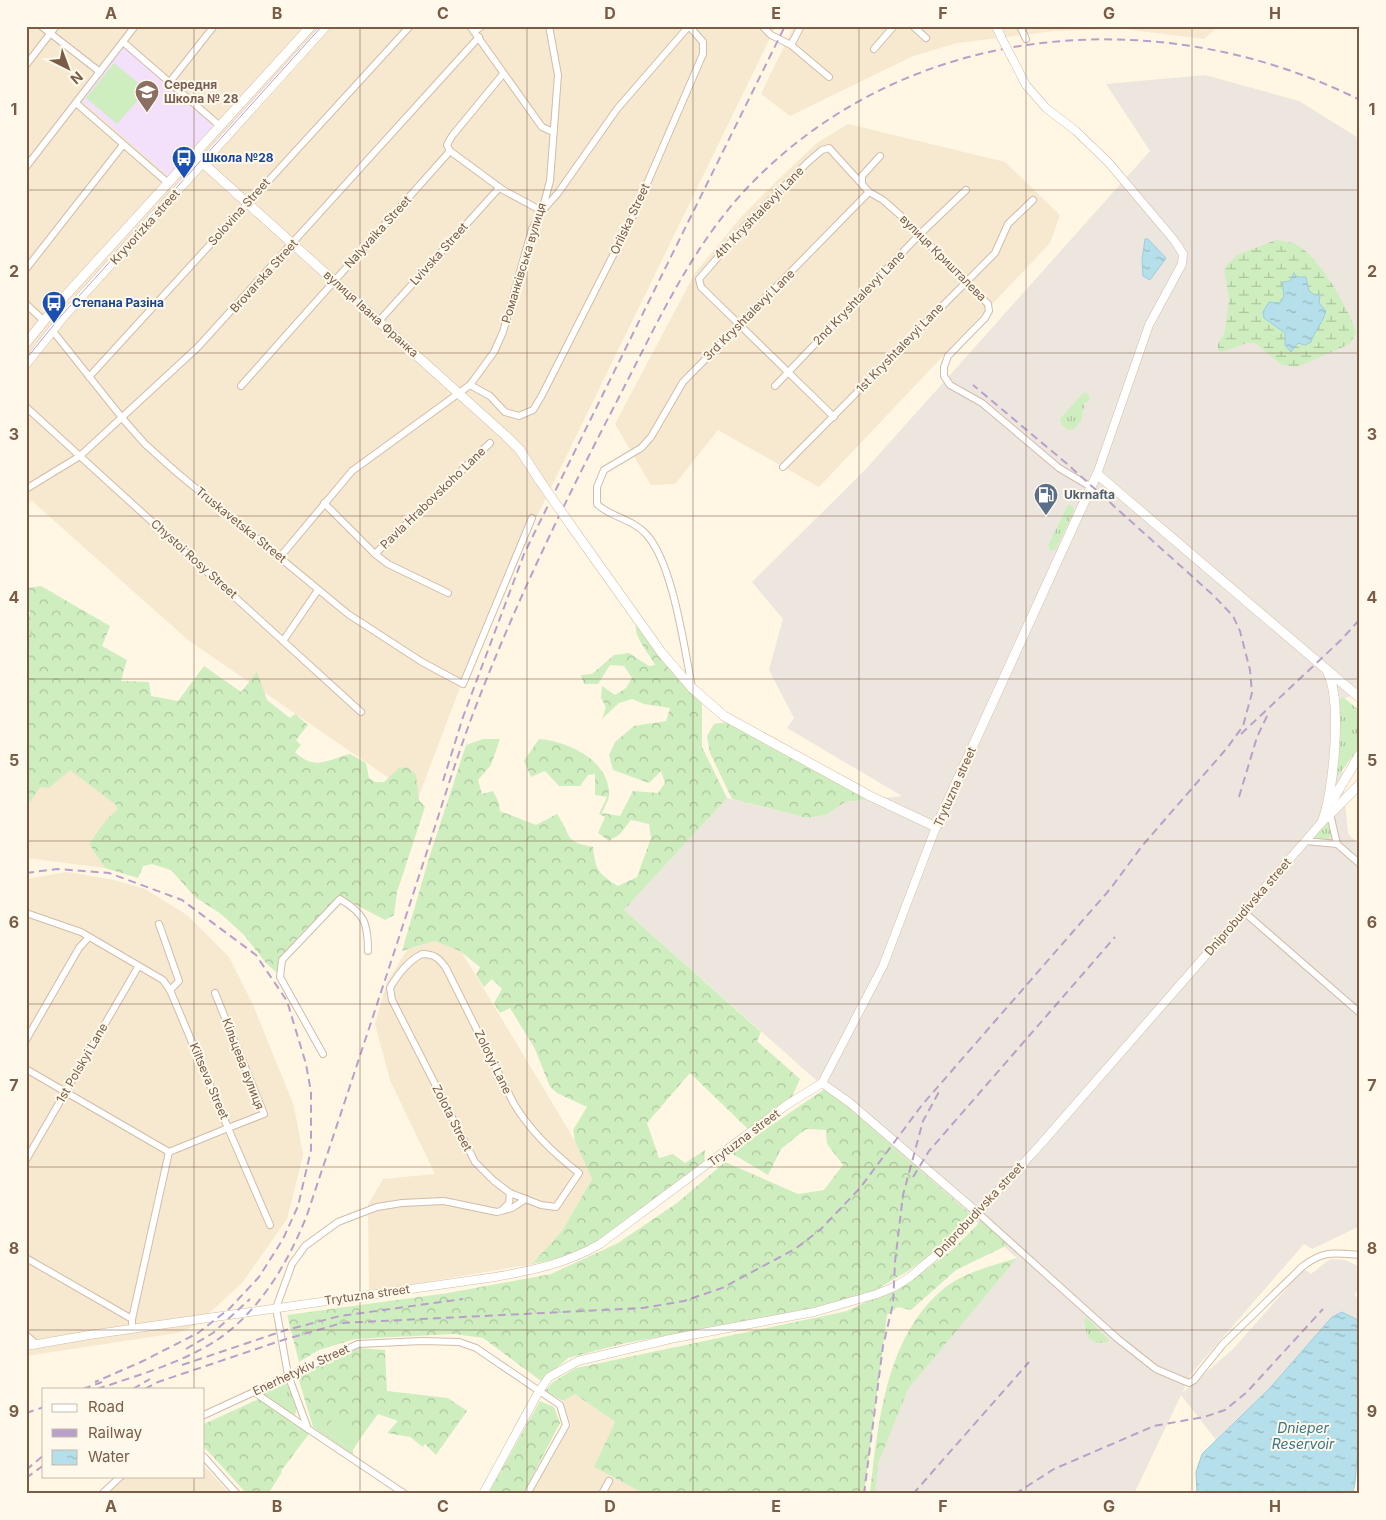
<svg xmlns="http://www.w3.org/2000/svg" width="1386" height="1520" font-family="Inter,sans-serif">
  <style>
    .residential { fill: #f7e8d0 }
    .industrial { fill: #ede6de }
    .education { fill: #f3e0fb }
    .grass { fill: url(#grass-tufts) }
    .forest { fill: url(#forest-crowns) }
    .wetland { fill: url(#wetland-marsh) }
    .pitch { fill: #cfeec0 }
    .water { fill: url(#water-ripples); stroke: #9acedd }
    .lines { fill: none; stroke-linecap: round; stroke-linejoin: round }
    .minor-casing { stroke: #d1bda8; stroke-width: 8 }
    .tertiary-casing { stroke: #d1bda8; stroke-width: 9 }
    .secondary-casing { stroke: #d7c0a8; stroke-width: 10 }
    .minor { stroke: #fff; stroke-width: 6 }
    .tertiary { stroke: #fff; stroke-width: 8 }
    .secondary { stroke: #fff; stroke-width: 9 }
    .tram { stroke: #b9a0ca; stroke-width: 1 }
    .rail { stroke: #b9a0ca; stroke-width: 2; stroke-dasharray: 8 5; stroke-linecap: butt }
    .tertiary-bridge-casing { stroke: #d1bda8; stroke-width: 9; stroke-linecap: butt }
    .secondary-bridge-casing { stroke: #d7c0a8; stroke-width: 10; stroke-linecap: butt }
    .tertiary-bridge { stroke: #fff; stroke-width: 8 }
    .secondary-bridge { stroke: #fff; stroke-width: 9 }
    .grid { fill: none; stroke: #7a5c46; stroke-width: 1; stroke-opacity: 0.55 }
    .labels { text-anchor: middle; stroke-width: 4; stroke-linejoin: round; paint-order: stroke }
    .education-label { font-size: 12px; font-weight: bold; fill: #785e54; stroke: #fff9eb; text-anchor: start }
    .transit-label { font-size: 12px; font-weight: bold; fill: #164399; stroke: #fff9eb; text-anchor: start }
    .street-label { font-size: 12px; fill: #7a5c46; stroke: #fff9eb }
    .service-label { font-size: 12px; font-weight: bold; fill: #4e5e75; stroke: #fff9eb; text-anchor: start }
    .water-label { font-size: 14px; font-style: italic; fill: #3b7688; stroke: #fff9eb }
    .neatline { fill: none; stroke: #7a5c46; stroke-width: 2 }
    .grid-label { font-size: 16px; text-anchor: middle; font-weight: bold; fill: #7a5c46 }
  </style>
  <defs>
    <pattern id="grass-tufts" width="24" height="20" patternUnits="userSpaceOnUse" patternTransform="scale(1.25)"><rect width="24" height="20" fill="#cfeec0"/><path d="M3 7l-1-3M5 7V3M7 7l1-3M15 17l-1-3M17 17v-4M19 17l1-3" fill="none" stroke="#adc49e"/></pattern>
    <pattern id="forest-crowns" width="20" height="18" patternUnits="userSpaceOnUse" patternTransform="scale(1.25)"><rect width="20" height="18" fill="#cfeec0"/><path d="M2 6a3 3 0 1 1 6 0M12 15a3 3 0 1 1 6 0" fill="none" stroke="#adc49e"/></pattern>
    <pattern id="wetland-marsh" width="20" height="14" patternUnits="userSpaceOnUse" patternTransform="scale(1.25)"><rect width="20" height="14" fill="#cfeec0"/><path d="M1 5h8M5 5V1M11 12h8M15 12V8" fill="none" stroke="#adc49e"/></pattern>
    <pattern id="water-ripples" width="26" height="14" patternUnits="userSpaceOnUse" patternTransform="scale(1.25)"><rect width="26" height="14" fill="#b5dfea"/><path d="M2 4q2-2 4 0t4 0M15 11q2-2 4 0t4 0" fill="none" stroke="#98b8bf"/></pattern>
  </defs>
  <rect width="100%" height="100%" fill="#fff6e3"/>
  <g class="residential">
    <polygon points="26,26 776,26 483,627 418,798 188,640 32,501 26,503"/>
    <polygon points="794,26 1218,26 1204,39 1125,29 1054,31 957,43 913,56 790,116 761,94"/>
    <polygon points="848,124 1005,162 1060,215 1050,243 819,487 718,430 675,484 651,485 615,424 695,273 741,217 783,175 817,143"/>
    <polygon points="70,769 116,805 117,810 114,815 111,816 89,843 105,868 26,858 26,800 30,802 40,787"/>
    <polygon points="67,872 114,880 145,889 187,915 229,957 253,1005 294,1106 303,1155 287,1219 242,1283 195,1326 177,1333 26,1356 26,879"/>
    <polygon points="434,941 461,951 575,1141 592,1179 562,1231 532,1264 369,1292 368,1205 383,1179 435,1174 390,1080 375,1024 387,982 407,950"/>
    <polygon points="575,1394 615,1422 594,1467 645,1494 531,1494 571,1425 563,1401"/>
    <polygon points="204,1466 230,1494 105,1494 124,1476 204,1476"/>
  </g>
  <polygon class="industrial" points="1205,75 1299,101 1360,139 1360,693 1340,700 1338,721 1348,834 1360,845 1360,1226 1312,1249 1304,1244 1191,1374 1182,1393 1233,1349 1304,1269 1311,1274 1330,1259 1345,1260 1360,1267 1360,1287 1354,1295 1360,1300 1360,1321 1342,1312 1332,1317 1270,1388 1216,1440 1181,1395 1134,1494 874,1494 878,1464 907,1389 1017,1258 624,910 727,798 807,818 826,815 845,802 902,796 787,728 794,718 769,670 783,619 752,582 865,470 1150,151 1106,84"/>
  <polygon class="education" points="123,46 213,126 168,176 81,100"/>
  <g class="grass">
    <polygon points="1086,392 1090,397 1088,402 1085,402 1081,421 1073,430 1068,430 1061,424 1060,419 1082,394"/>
    <polygon points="1068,505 1073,506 1074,511 1056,549 1050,551 1048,545"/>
    <polygon points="1343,697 1360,711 1360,746 1338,776 1335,775 1338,702"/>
    <polygon points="1327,822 1329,823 1332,835 1326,840 1314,838"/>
    <polygon points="1086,1317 1109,1340 1108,1342 1096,1343 1088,1338 1084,1321"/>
    <path d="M283,1381C291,1385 299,1407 295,1415L293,1416L263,1395L264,1389Z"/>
  </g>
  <g class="forest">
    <path d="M41,586L110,626L102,646L127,660L121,681L149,682L151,696L178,701L204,666L241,692L257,672L267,700L290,718L295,714L308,725L296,740L301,745L295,752C314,771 327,760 350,754L366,763L369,778L375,782H384L399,768L407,767L416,775L419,800L425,807L397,892L394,915L385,920L341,897C322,914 279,948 278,974L266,963L244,935L221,914L195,897L171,870L152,864L143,866L138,878L105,868L89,844L106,820L117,810L116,805L70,770L49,788L40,787L30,802L26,800V652L30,649V612L26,606V588Z"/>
    <path d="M636,623L702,704V747L727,798L624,910L761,1032L757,1041L800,1079L792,1097L749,1130L690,1073L647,1123L659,1158L673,1154L685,1163L705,1150L704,1164L598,1241L572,1256L532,1264L562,1231L592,1179L575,1141L573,1130L587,1107L557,1093L550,1087L535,1049L510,1008L500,1013L494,1003L502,989L492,979L484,987L476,975L480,967L460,951L434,941L402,951L429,858L466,745L483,739H500L491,765L478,780L482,794L493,791L499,803L500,811L536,825L557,814C572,836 564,842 593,847C595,870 599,874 618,886L637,877L651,838L649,824L631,820L620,834L609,841L598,833L605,817L599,814L607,797L595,795V774L588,775L580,786H559L545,771L531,777L524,761L539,739C567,741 610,760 609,795C609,800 604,808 602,813L620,816L633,791L658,793L665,783L661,771L649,783L613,770L609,755L615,742L634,726L666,721L670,708L644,704L632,699L619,703L602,719L606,707L601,698L602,686L615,695L626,688L632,678L624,666L610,665L598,684H584L581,675L592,674L614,655L629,653L649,666L655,665C649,653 633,637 636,623Z"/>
    <polygon points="727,722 870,799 845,802 826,815 807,818 732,799 710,753 707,736 714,724"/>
    <polygon points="826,1088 970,1214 938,1249 908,1271 863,1297 808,1310 626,1343 568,1358 541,1381 483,1338 454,1334 355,1339 319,1350 299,1362 287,1315 448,1293 551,1274 618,1243 677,1203 725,1162 798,1194 824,1190 843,1165 827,1144 826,1130 806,1129 781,1149 768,1175 731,1153"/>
    <polygon points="984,1218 1012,1243 956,1270 911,1310 898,1307 887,1315 864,1494 645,1494 594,1467 615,1422 575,1394 563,1401 545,1391 553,1382 576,1368 847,1311 912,1280 952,1250"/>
    <path d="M1017,1258L908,1389L878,1464L875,1494H870C878,1425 885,1339 941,1291C961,1273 991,1266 1017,1258Z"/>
    <polygon points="359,1348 385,1350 387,1391 448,1398 467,1411 436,1455 425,1444 423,1447 410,1437 387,1433 398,1421 378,1414 362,1436 334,1418 325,1431 353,1450 353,1455 313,1427 297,1374"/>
    <polygon points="259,1399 309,1434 281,1471 282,1472 268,1494 247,1494 204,1447 204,1424"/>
    <polygon points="540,1401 554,1407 560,1423 523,1494 488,1494"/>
  </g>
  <g class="wetland">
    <path d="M1276,240C1283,241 1292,242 1299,246C1320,259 1350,310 1356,333L1350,344L1297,367L1282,365L1255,343H1247L1222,352L1218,350V344L1225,332L1229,300L1224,268L1237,255Z"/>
    <path d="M26,606C33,618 32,636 30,649L26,652Z"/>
  </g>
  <g class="pitch">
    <polygon points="114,63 147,90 117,124 86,98"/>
    <polygon points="334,1417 362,1436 353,1450 325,1431"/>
  </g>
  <g class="water">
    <polygon points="1145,239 1148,239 1166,258 1150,280 1143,276 1142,260"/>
    <path d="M1294,273L1297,277H1306L1309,291L1315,295H1320L1319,303L1326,311C1322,324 1314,332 1311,342L1305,345L1298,343L1291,352L1285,345V333L1264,318L1263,312L1269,302L1279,303C1288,297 1281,290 1283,282L1290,281Z"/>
    <path d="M1342,1312L1360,1321V1448C1354,1464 1358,1479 1352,1494H1197L1196,1472L1202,1454L1270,1388L1332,1317Z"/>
  </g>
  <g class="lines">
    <defs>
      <g id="minor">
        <polyline points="41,26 100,72"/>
        <polyline points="470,26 542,127 553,132"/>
        <polyline points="762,26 771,35 791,45 829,77"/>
        <polyline points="913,26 926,38"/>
        <polyline points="1020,26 1026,39"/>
        <polyline points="475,31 482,26"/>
        <polyline points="123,42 220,126"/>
        <polyline points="791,45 801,26"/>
        <polyline points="874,49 894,26"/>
        <polyline points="26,65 56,26"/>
        <polyline points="169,83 214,26"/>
        <polyline points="76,103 168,183"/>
        <polyline points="450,151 503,190 542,211"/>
        <polyline points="26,167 135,26"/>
        <polyline points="862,183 862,176 880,156"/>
        <polyline points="26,269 123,145"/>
        <polyline points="26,304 44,321"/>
        <polyline points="379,321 499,188"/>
        <polyline points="52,330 123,419 145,444 175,471 348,614 422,662 463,684 532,518"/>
        <polyline points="89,377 410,26"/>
        <polyline points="470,385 490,396 505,412 519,416 533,410 541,397 633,216 703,54 703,42 689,26 617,109 558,193 542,211"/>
        <polyline points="241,386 450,151 447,145 452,136 503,74"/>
        <polyline points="775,386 919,235 966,190"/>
        <polyline points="26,407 361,712"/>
        <polyline points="834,417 701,287 699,279 744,227 808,162 822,150 829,148 869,192 883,200 900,215 988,304 989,311 985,318 948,356 944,367 944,376 950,385 982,403 1059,468 1091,487"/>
        <polyline points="783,467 995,253 1008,224 1033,200"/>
        <polyline points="26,489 80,456 198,347 479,37"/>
        <polyline points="324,503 375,554 388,564 448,593"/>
        <polyline points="375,554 490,443"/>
        <polyline points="280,557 352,471 470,385 494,352 503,332 532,229 542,211 550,181 558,75 549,26"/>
        <polyline points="283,641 318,590"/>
        <path d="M692,687C684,647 673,563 646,534C631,518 610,517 597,504V487L604,470L641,448L651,437L683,382L869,192"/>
        <polyline points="1330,814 1337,844"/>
        <polyline points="1306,841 1337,844 1360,864"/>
        <polyline points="1244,912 1360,1013"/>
        <polyline points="26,913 81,932 163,980 170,990 228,1128 169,1152 132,1319 132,1328"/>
        <polyline points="159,924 179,981 170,990"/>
        <path d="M422,954C434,954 439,958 446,968L514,1104C531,1132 553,1153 579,1173L556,1207L541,1205L510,1193L494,1181L475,1162L392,1000L390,988C398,974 408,961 422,954Z"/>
        <polyline points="215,993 264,1114 228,1128 270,1225"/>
        <polyline points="26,1040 79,948 88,938"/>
        <path d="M323,1054L280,977L282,960L340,899C365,914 368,923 368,951"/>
        <polyline points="26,1069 169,1152"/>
        <polyline points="26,1160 138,967"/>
        <polyline points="503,1209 509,1203 510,1193"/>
        <path d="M978,1213L1118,1339L1156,1369L1189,1383L1194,1380L1223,1344L1303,1266C1325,1250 1334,1253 1360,1255"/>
        <polyline points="26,1258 132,1319"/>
        <polyline points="26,1335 36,1344"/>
        <polyline points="254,1392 308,1429"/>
        <polyline points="204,1415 358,1344 422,1341 459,1342 476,1348 560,1405 566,1425 527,1494"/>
        <polyline points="204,1457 237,1494"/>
        <polyline points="102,1494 121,1476"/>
        <polyline points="405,1494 308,1429 288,1375 276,1308 292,1264 305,1246 338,1222 377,1207 402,1203 444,1201 497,1212 512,1208 526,1199"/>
        <polyline points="602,1494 609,1481"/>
      </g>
      <g id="tertiary">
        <polyline points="996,26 1001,37"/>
        <polyline points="1013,60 1026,85 1046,108 1076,131 1109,163 1174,240 1183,254 1182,264 1149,325 1097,474"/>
        <polyline points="822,1083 850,1103 978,1213"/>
        <path d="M26,1346L89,1335L495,1277C534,1270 565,1264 600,1244L788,1104L822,1083L883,966L936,827"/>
        <polyline points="483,1494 539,1391 549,1377 578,1361 670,1339 814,1312 877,1294 894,1287 910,1277 949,1244 1041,1144 1322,822"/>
      </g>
      <g id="secondary">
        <polyline points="194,155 506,436 520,450 540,481"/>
        <polyline points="26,343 56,306 311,26"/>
        <polyline points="26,364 63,317 326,26"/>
        <polyline points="572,527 661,652 692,688 724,716 870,796 936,827 1097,474 1360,698"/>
        <polyline points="1332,801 1360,754"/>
        <polyline points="1326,818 1360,784"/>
        <path d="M1322,822C1334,793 1342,701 1328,673"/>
      </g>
    </defs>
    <use href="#minor" class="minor-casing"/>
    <use href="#tertiary" class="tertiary-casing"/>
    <use href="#secondary" class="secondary-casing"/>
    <use href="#minor" class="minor"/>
    <use href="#tertiary" class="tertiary"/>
    <use href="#secondary" class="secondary"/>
    <polyline class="tram" points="26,359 61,316 322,26"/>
    <g class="rail">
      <polyline points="1241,734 1341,640 1360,619"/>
      <polyline points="443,781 463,717 524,554 785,26"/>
      <polyline points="1239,797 1257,737 1269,712"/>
      <polyline points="26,873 57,869 109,873 182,900 256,955 287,1001 306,1064 311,1092 311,1150 298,1206 283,1239 259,1277 230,1308 198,1333 141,1362 95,1382"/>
      <polyline points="913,1177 929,1151 1115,937"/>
      <polyline points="186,1349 213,1333 250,1299"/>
      <polyline points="182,1365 286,1330 340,1316 463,1299"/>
      <polyline points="83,1389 102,1382"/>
      <path d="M97,1389C136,1376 178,1364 214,1342C259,1313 288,1263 307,1215C344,1104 381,993 417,882C436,825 453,767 474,711C515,604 564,503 617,401C655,328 690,248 748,187C907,20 1160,0 1360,100"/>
      <polyline points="133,1389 150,1379"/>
      <polyline points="145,1389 158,1382 283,1340 342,1323 643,1308 684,1301 722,1288 795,1249 820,1230 860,1188 922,1105 1111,888 1142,846 1227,748 1243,726 1252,693 1250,670 1240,631 1233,616 1214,596 1066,463 973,385"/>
      <polyline points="26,1413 44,1407"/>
      <polyline points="26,1470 44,1455"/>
      <polyline points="26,1478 44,1465"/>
      <polyline points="864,1494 883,1346 893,1304 895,1262 903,1195 923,1121 939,1092"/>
      <polyline points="913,1494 1029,1362"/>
      <polyline points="1015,1494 1054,1469 1154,1426 1204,1417 1225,1410 1247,1392 1323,1309"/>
    </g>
    <defs>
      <polyline id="tertiary-bridge" points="1001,37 1013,60"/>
      <polyline id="secondary-bridge" points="540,481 572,527"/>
    </defs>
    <use href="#tertiary-bridge" class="tertiary-bridge-casing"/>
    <use href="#secondary-bridge" class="secondary-bridge-casing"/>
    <use href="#tertiary-bridge" class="tertiary-bridge"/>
    <use href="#secondary-bridge" class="secondary-bridge"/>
  </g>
  <path class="grid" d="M194,26V1389M360,26V1494M527,26V1494M693,26V1494M859,26V1494M1026,26V1494M1192,26V1494M26,190H1360M26,353H1360M26,516H1360M26,679H1360M26,841H1360M26,1004H1360M26,1167H1360M26,1330H1360M194,1476V1494"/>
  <defs>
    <symbol id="school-pin" viewBox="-11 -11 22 30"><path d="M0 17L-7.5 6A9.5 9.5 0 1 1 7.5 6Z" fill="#8d6e63" stroke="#fff9eb"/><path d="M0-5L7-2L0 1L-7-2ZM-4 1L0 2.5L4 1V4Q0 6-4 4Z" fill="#fff"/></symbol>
    <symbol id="bus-pin" viewBox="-11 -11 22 30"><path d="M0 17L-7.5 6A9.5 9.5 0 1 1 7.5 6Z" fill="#1a4fb4" stroke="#fff9eb"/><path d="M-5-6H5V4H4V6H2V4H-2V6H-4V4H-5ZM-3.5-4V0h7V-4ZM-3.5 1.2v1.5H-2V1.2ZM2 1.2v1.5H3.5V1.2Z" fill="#fff"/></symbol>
    <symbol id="fuel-pin" viewBox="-11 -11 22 30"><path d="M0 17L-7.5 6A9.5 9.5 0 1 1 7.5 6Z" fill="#5c6f8a" stroke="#fff9eb"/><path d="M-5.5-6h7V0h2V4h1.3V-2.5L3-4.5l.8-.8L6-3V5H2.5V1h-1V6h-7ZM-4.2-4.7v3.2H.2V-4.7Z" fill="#fff"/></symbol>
  </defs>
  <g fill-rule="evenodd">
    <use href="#school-pin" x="133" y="78" width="28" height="38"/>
    <use href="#bus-pin" x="170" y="144" width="28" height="38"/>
    <use href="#bus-pin" x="40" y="289" width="28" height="38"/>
    <use href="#fuel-pin" x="1032" y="481" width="28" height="38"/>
  </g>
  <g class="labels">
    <g class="education-label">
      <text x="164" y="89">Середня<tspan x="164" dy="14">Школа № 28</tspan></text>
    </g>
    <g class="transit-label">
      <text x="202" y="162">Школа №28</text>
      <text x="72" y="307">Степана Разіна</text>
    </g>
    <g class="street-label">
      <text transform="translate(239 212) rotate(-48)" y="4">Solovina Street</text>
      <text transform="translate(759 213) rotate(-46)" y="4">4th Kryshtalevyi Lane</text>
      <text transform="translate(630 219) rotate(-65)" y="4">Orilska Street</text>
      <text transform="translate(145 227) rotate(-48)" y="4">Kryvorizka street</text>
      <text transform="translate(378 232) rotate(-48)" y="4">Nalyvaika Street</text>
      <text transform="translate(439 254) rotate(-48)" y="4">Lvivska Street</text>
      <text transform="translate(943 258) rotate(45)" y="4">вулиця Кришталева</text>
      <text transform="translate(524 263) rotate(-73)" y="4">Романківська вулиця</text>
      <text transform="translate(264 276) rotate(-48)" y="4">Brovarska Street</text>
      <text transform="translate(859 298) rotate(-46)" y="4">2nd Kryshtalevyi Lane</text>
      <text transform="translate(371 314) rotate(42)" y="4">вулиця Івана Франка</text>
      <text transform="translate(749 315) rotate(-45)" y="4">3rd Kryshtalevyi Lane</text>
      <text transform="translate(900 348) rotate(-46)" y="4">1st Kryshtalevyi Lane</text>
      <text transform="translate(433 498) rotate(-44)" y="4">Pavla Hrabovskoho Lane</text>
      <text transform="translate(241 525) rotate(39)" y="4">Truskavetska Street</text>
      <text transform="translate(194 559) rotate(42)" y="4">Chystoi Rosy Street</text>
      <text transform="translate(955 787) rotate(-66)" y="4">Trytuzna street</text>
      <text transform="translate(1248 907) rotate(-49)" y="4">Dniprobudivska street</text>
      <text transform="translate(493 1062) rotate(64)" y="4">Zolotyi Lane</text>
      <text transform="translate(82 1063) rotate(-60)" y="4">1st Polskyi Lane</text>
      <text transform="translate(243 1064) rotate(69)" y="4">Кільцева вулиця</text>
      <text transform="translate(209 1081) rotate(67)" y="4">Kiltseva Street</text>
      <text transform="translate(452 1118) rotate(63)" y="4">Zolota Street</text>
      <text transform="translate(744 1138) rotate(-37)" y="4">Trytuzna street</text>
      <text transform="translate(979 1210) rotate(-47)" y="4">Dniprobudivska street</text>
      <text transform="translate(367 1295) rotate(-8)" y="4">Trytuzna street</text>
      <text transform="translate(301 1370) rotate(-25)" y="4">Enerhetykiv Street</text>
    </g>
    <g class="service-label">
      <text x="1064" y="499">Ukrnafta</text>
    </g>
    <g class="water-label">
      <text x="1303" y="1433">Dnieper<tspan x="1303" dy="16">Reservoir</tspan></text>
    </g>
  </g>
  <rect width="1386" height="1520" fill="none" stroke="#fff9eb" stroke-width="55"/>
  <rect x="42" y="1388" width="162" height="90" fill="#fff9eb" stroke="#cabaa9"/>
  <rect x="52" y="1404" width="25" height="8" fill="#ffffff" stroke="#cabaa9"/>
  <text x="88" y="1412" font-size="15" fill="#7a5c46">Road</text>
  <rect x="52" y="1429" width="25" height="8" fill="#b9a0ca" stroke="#cabaa9"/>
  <text x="88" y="1438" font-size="15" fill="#7a5c46">Railway</text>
  <rect x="52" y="1450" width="25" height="15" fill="url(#water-ripples)" stroke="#cabaa9"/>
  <text x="88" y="1462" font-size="15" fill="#7a5c46">Water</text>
  <g transform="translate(68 68) rotate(138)" stroke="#fff9eb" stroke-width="4" paint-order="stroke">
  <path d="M0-4L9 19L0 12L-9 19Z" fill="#7a5c46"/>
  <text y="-8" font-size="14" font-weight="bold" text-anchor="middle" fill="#7a5c46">N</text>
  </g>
  <rect x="28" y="28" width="1330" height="1464" class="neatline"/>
  <g class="grid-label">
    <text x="111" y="19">A</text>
    <text x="277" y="19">B</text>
    <text x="443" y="19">C</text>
    <text x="610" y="19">D</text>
    <text x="776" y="19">E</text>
    <text x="943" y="19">F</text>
    <text x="1109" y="19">G</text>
    <text x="1275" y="19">H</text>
    <text x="14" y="115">1</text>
    <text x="1372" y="115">1</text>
    <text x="14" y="277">2</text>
    <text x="1372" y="277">2</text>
    <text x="14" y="440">3</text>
    <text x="1372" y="440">3</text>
    <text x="14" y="603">4</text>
    <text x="1372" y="603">4</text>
    <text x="14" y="766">5</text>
    <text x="1372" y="766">5</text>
    <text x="14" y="928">6</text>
    <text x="1372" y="928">6</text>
    <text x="14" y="1091">7</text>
    <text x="1372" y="1091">7</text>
    <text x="14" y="1254">8</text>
    <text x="1372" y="1254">8</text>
    <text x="14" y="1417">9</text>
    <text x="1372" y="1417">9</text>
    <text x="111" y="1512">A</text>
    <text x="277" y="1512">B</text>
    <text x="443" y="1512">C</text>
    <text x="610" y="1512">D</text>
    <text x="776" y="1512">E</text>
    <text x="943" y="1512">F</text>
    <text x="1109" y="1512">G</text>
    <text x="1275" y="1512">H</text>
  </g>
</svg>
